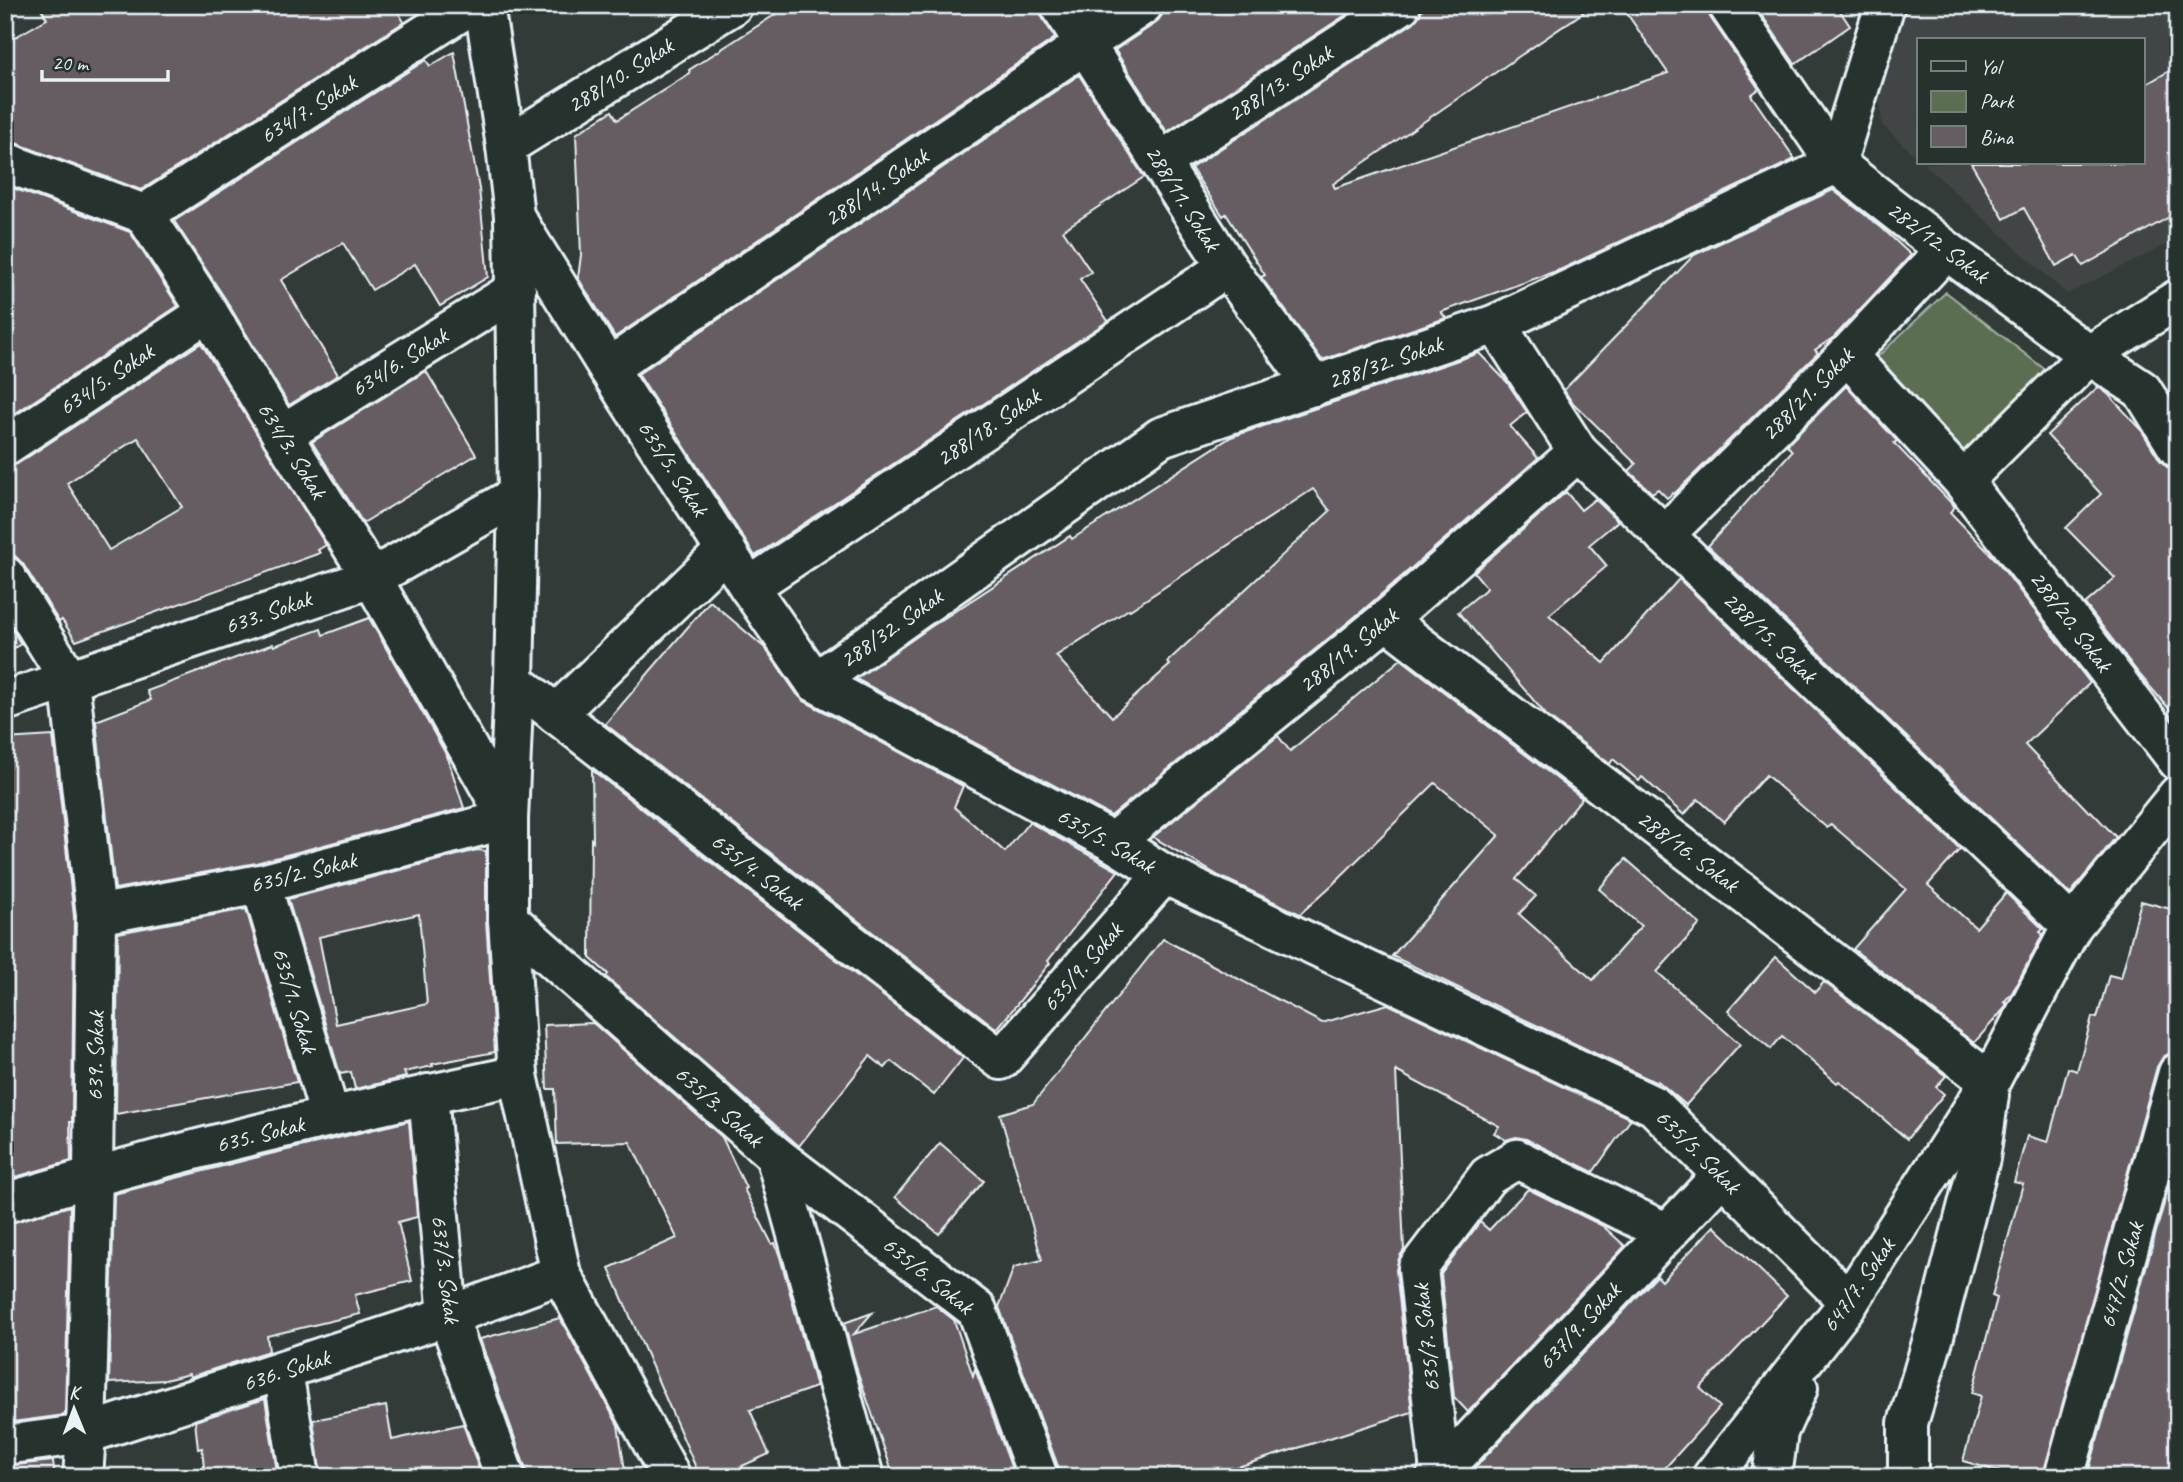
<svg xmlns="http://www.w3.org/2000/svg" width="2183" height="1482" font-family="Caveat,sans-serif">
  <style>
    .built { fill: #424545 }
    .green { fill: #5c6e51; stroke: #a2b0a4; stroke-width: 2 }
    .building { fill: #665d63; stroke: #e8f1f8; stroke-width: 2; fill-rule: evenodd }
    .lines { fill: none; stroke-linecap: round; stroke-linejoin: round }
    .minor-casing { stroke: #e8f1f8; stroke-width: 44 }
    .tertiary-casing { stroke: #e8f1f8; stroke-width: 44 }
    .minor { stroke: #26332d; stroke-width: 38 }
    .tertiary { stroke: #26332d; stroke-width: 38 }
    .labels { text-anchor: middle; stroke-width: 6; stroke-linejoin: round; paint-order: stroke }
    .street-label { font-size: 24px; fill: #e8f1f8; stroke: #26332d }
  </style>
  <rect width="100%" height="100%" fill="#333b38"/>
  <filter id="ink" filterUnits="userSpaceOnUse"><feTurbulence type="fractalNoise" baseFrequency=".0143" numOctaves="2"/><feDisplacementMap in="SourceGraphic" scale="14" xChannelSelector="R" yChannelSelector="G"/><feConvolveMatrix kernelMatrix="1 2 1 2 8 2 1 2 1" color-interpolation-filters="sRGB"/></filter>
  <g filter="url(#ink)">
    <polygon class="built" points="1900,5 2178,5 2178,239 2067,294 1923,163 2143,163 2143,40 1919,40 1919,159 1882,125 1877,71"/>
    <polygon class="green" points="1946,292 2052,375 1963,457 1875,359"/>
    <g class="building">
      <polygon points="39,5 394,5 404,22 141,190 13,142 5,141 5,43 47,19"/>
      <polygon points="790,5 1038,5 1042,17 1055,38 615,337 578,278 581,255 576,134 612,111 617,120 690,73 689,70"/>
      <polygon points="1165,5 1361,5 1167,132 1115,50 1156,23 1162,15"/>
      <polygon points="1423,5 1594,5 1333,184 1335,188 1668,73 1621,5 1706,5 1710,17 1759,89 1751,95 1795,159 1562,269 1441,312 1446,318 1322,360 1261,277 1265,275 1226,214 1223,216 1191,168 1413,23 1420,15"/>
      <polygon points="1755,5 1836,5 1850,26 1795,64"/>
      <polygon points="454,52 479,189 488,277 440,306 415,264 372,290 343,243 281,280 338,375 289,405 226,300 174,221 426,60 430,66"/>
      <polygon points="2178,66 2178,212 2083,266 2076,255 2056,266 2024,208 2004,219 1971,163 2143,163 2143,86"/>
      <polygon points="1079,75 1144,177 1063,230 1091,272 1080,279 1108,321 755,556 638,374"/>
      <polygon points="5,185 130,232 178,306 5,420"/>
      <polygon points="1833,190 1882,228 1911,255 1834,337 1815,350 1818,353 1674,494 1673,493 1667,498 1658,489 1652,493 1629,471 1636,464 1571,401 1564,390 1694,255"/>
      <path d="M201,343L326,545L318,550L320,553L76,641L62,620L59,622L23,564L15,556L5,554V468L17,464ZM138,438L182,507L109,550L67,483Z"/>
      <path d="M1479,353L1507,382L1527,412L1510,426L1538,458L1362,611L1111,816L856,679L929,628L1070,536L1072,539L1231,437ZM1313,489L1330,511L1167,662L1170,665L1112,717L1056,656L1129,609L1130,610Z"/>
      <polygon points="426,371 476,455 363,523 312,442"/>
      <polygon points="1846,386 1897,441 1894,443 1955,507 1950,512 1997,561 2090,683 2025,745 2089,812 2091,811 2116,837 2070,894 1708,546 1792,451 1787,445"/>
      <polygon points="2098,387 2108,394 2140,428 2160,460 2167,467 2178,470 2178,719 2139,674 2085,604 2115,578 2066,528 2101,494 2047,435"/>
      <polygon points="1566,492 1581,510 1595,499 1618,521 1589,545 1607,566 1549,615 1604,663 1679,579 1960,849 1928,885 1976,928 2006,893 2043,929 2040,932 2043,934 2012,993 2004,1002 2007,1003 2004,1009 1974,1043 1853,949 1906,889 1831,824 1827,828 1766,775 1724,822 1698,799 1684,815 1642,777 1639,781 1613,759 1610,764 1547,716 1458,612 1487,588 1474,572"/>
      <polygon points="710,601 765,648 797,694 804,701 963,786 954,807 1005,852 1029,822 1118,871 1048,961 1050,963 997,1029 605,724"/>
      <polygon points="5,618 21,644 5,653"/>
      <polygon points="369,618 447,756 464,808 256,863 115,889 96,721 151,700 147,691 273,644 274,646 321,629 323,635"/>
      <polygon points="1401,659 1582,798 1516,879 1536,896 1519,914 1593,980 1641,926 1599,889 1626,859 1700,924 1657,972 1740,1044 1686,1105 1658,1081 1657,1083 1392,956 1499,835 1435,783 1332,885 1300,914 1219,876 1153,837 1278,736 1290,751"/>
      <polygon points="53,736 74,916 72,1122 70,1122 71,1161 5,1180 5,739"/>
      <polygon points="592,770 963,1058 934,1095 891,1061 885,1068 870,1056 799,1146 606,977 608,974 590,958 591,839 593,841"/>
      <path d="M477,850L486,851V920L495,1052L432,1064L433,1066L404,1072L406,1077L355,1089L351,1072L340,1074L288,899ZM419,914L427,1004L336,1024L319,937Z"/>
      <polygon points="2141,901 2178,911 2178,1052 2172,1052 2163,1057 2157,1067 2043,1477 2018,1477 1963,1461 1981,1396 1972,1393 1997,1298 1992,1296 2023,1184 2014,1182 2027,1136 2048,1142 2068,1068 2077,1071 2092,1017 2097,1018 2109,975 2121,978"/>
      <polygon points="246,909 297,1082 116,1114 118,933"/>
      <polygon points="1163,939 1322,1023 1388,1004 1631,1119 1593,1172 1526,1139 1516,1137 1506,1140 1494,1133 1499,1126 1396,1071 1404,1250 1400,1256 1396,1270 1412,1412 1206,1477 1059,1477 1059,1469 999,1307 1014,1267 1042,1260 1000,1114 1033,1104"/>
      <polygon points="1776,957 1815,992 1824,982 1946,1076 1936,1087 1944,1094 1907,1139 1839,1081 1837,1083 1782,1036 1771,1049 1728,1011"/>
      <polygon points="593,1023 722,1137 746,1188 744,1189 772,1244 775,1243 780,1257 816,1387 750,1410 769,1454 742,1466 745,1477 700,1477 609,1268 677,1238 630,1142 557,1144 555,1089 547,1089 544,1025"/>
      <polygon points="409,1121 417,1217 398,1222 412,1281 355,1295 360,1314 267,1336 269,1351 190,1377 189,1374 165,1380 109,1383 114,1194 266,1155"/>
      <polygon points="940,1143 984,1181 939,1234 895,1197"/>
      <polygon points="2178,1154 2178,1477 2087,1477"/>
      <polygon points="1528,1189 1603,1226 1625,1246 1468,1412 1454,1397 1441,1274 1480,1222 1489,1230"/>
      <polygon points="70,1206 65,1415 5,1423 5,1224"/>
      <polygon points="1714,1226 1787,1296 1700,1388 1720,1407 1657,1477 1466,1477 1657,1276 1662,1281"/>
      <polygon points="936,1306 954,1320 973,1376 975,1369 1015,1477 894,1477 858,1373 844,1323 872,1313 854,1334"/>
      <polygon points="560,1318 618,1425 626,1477 526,1477 526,1470 480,1339"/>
      <polygon points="265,1399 278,1477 205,1477 202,1448 198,1449 195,1421"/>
      <polygon points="386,1406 392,1440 463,1424 482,1477 321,1477 313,1420"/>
      <polygon points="53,1461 55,1477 5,1477 5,1466"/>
    </g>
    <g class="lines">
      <defs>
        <g id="minor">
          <polyline points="1060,5 1227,267 1314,386"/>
          <polyline points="1728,5 1836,164 1946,250 2089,355 2142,390 2178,448"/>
          <polyline points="506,146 733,5"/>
          <polyline points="5,162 144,214 208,312 282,435 372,578 508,819 261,884 96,915"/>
          <polyline points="1160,162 1401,5"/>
          <polyline points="144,214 471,5"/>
          <polyline points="514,216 608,368 749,587 815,682 1113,842 1164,874 1654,1106 1849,1302"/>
          <polyline points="1496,324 1578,452 2072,926"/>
          <polyline points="1847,355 1963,481 2178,761"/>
          <polyline points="608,368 1143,5"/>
          <polyline points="282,435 516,290"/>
          <polyline points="5,446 208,312"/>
          <polyline points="1963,481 2089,355 2178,299"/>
          <polyline points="1664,535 1847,355 1946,250"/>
          <polyline points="5,576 69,679 96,915 93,1176 86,1434 83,1477"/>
          <polyline points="749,587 1227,267"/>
          <polyline points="1386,620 1990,1082"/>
          <polyline points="514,681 1001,1060 1164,874"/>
          <polyline points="815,682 1161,437 1496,324 1836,164 1885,5"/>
          <polyline points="5,701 372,578 518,495"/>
          <polyline points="556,714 726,550"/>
          <polyline points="1113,842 1386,620 1578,452"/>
          <polyline points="261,884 330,1116"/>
          <polyline points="508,919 775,1155 977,1310 1038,1477"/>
          <polyline points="428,1094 448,1316 505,1477"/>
          <polyline points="775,1155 864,1477"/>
          <path d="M5,1203C174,1151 346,1112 518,1075"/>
          <polyline points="283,1371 300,1477"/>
          <polyline points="5,1445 86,1434 448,1316 561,1274"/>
          <polyline points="1440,1472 1418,1268 1488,1176 1517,1159 1667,1233"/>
          <polyline points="1436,1477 1722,1175"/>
          <polyline points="2064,1477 2178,1073"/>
        </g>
        <g id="tertiary">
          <polyline points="484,5 506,146 514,216 518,495 514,681 508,819 508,919 518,1075 561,1274 671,1477"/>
          <polyline points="1712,1477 1849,1302 1990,1082 2072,926 2178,795"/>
          <polyline points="1772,1477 1778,1432 1798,1388"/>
          <polyline points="1908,1477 1908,1423 1934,1336 1980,1158 1989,1095"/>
        </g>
      </defs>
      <use href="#minor" class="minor-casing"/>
      <use href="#tertiary" class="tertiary-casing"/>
      <use href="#minor" class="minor"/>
      <use href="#tertiary" class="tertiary"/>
    </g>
  </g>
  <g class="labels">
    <g class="street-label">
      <text transform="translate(620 75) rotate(-32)" y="8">288/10. Sokak</text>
      <text transform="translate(1280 83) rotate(-33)" y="8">288/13. Sokak</text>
      <text transform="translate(308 109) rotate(-32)" y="8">634/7. Sokak</text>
      <text transform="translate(876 187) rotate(-34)" y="8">288/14. Sokak</text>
      <text transform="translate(1183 198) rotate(58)" y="8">288/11. Sokak</text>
      <text transform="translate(1938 242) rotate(37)" y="8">282/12. Sokak</text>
      <text transform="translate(399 362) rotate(-32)" y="8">634/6. Sokak</text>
      <text transform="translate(1385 362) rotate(-19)" y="8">288/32. Sokak</text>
      <text transform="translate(106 379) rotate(-34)" y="8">634/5. Sokak</text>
      <text transform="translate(1807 394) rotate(-45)" y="8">288/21. Sokak</text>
      <text transform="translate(988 427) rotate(-34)" y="8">288/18. Sokak</text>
      <text transform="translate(292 450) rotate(58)" y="8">634/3. Sokak</text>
      <text transform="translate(673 468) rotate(57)" y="8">635/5. Sokak</text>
      <text transform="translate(268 612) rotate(-19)" y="8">633. Sokak</text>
      <text transform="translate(2071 621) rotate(53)" y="8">288/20. Sokak</text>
      <text transform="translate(891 628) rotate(-35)" y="8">288/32. Sokak</text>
      <text transform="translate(1770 637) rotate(44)" y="8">288/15. Sokak</text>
      <text transform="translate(1348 650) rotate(-39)" y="8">288/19. Sokak</text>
      <text transform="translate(1106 840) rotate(30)" y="8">635/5. Sokak</text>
      <text transform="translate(1688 851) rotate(37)" y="8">288/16. Sokak</text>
      <text transform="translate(757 871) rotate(38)" y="8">635/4. Sokak</text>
      <text transform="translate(303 872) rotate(-14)" y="8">635/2. Sokak</text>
      <text transform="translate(1082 967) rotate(-49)" y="8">635/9. Sokak</text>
      <text transform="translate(295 1000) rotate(74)" y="8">635/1. Sokak</text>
      <text transform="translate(95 1056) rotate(-89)" y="8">639. Sokak</text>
      <text transform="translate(719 1106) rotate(42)" y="8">635/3. Sokak</text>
      <text transform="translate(260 1134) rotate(-14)" y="8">635. Sokak</text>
      <text transform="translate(1698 1151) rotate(45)" y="8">635/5. Sokak</text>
      <text transform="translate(446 1269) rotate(83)" y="8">637/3. Sokak</text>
      <text transform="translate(928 1275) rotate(39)" y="8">635/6. Sokak</text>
      <text transform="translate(2121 1275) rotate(-74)" y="8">647/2. Sokak</text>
      <text transform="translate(1858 1285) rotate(-55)" y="8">647/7. Sokak</text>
      <text transform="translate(1579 1326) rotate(-47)" y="8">637/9. Sokak</text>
      <text transform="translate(1426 1338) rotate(-96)" y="8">635/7. Sokak</text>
      <text transform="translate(286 1370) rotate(-18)" y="8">636. Sokak</text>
    </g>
  </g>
  <rect width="2183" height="1482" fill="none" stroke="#26332d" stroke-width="28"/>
  <rect x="14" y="14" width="2155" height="1454" fill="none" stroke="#e8f1f8" stroke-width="2.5" filter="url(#ink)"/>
  <rect x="1917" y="38" width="228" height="126" fill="#26332d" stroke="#747f7e" stroke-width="2"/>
  <rect x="1931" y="61" width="35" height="10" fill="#26332d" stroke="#747f7e" stroke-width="2"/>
  <text x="1980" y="74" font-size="21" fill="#e8f1f8">Yol</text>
  <rect x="1931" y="91" width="35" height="21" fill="#5c6e51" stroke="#747f7e" stroke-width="2"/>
  <text x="1980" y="108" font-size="21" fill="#e8f1f8">Park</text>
  <rect x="1931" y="126" width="35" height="21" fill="#665d63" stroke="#747f7e" stroke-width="2"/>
  <text x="1980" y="144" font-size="21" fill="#e8f1f8">Bina</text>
  <g transform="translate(74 1409) rotate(359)" stroke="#26332d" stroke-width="5" paint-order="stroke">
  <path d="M0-5L12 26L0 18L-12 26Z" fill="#e8f1f8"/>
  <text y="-10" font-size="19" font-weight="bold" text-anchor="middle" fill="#e8f1f8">K</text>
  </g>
  <path d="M42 70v10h126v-10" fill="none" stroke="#e8f1f8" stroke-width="3.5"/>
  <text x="52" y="70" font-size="21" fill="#e8f1f8" stroke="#26332d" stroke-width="5" paint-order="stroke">20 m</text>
</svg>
